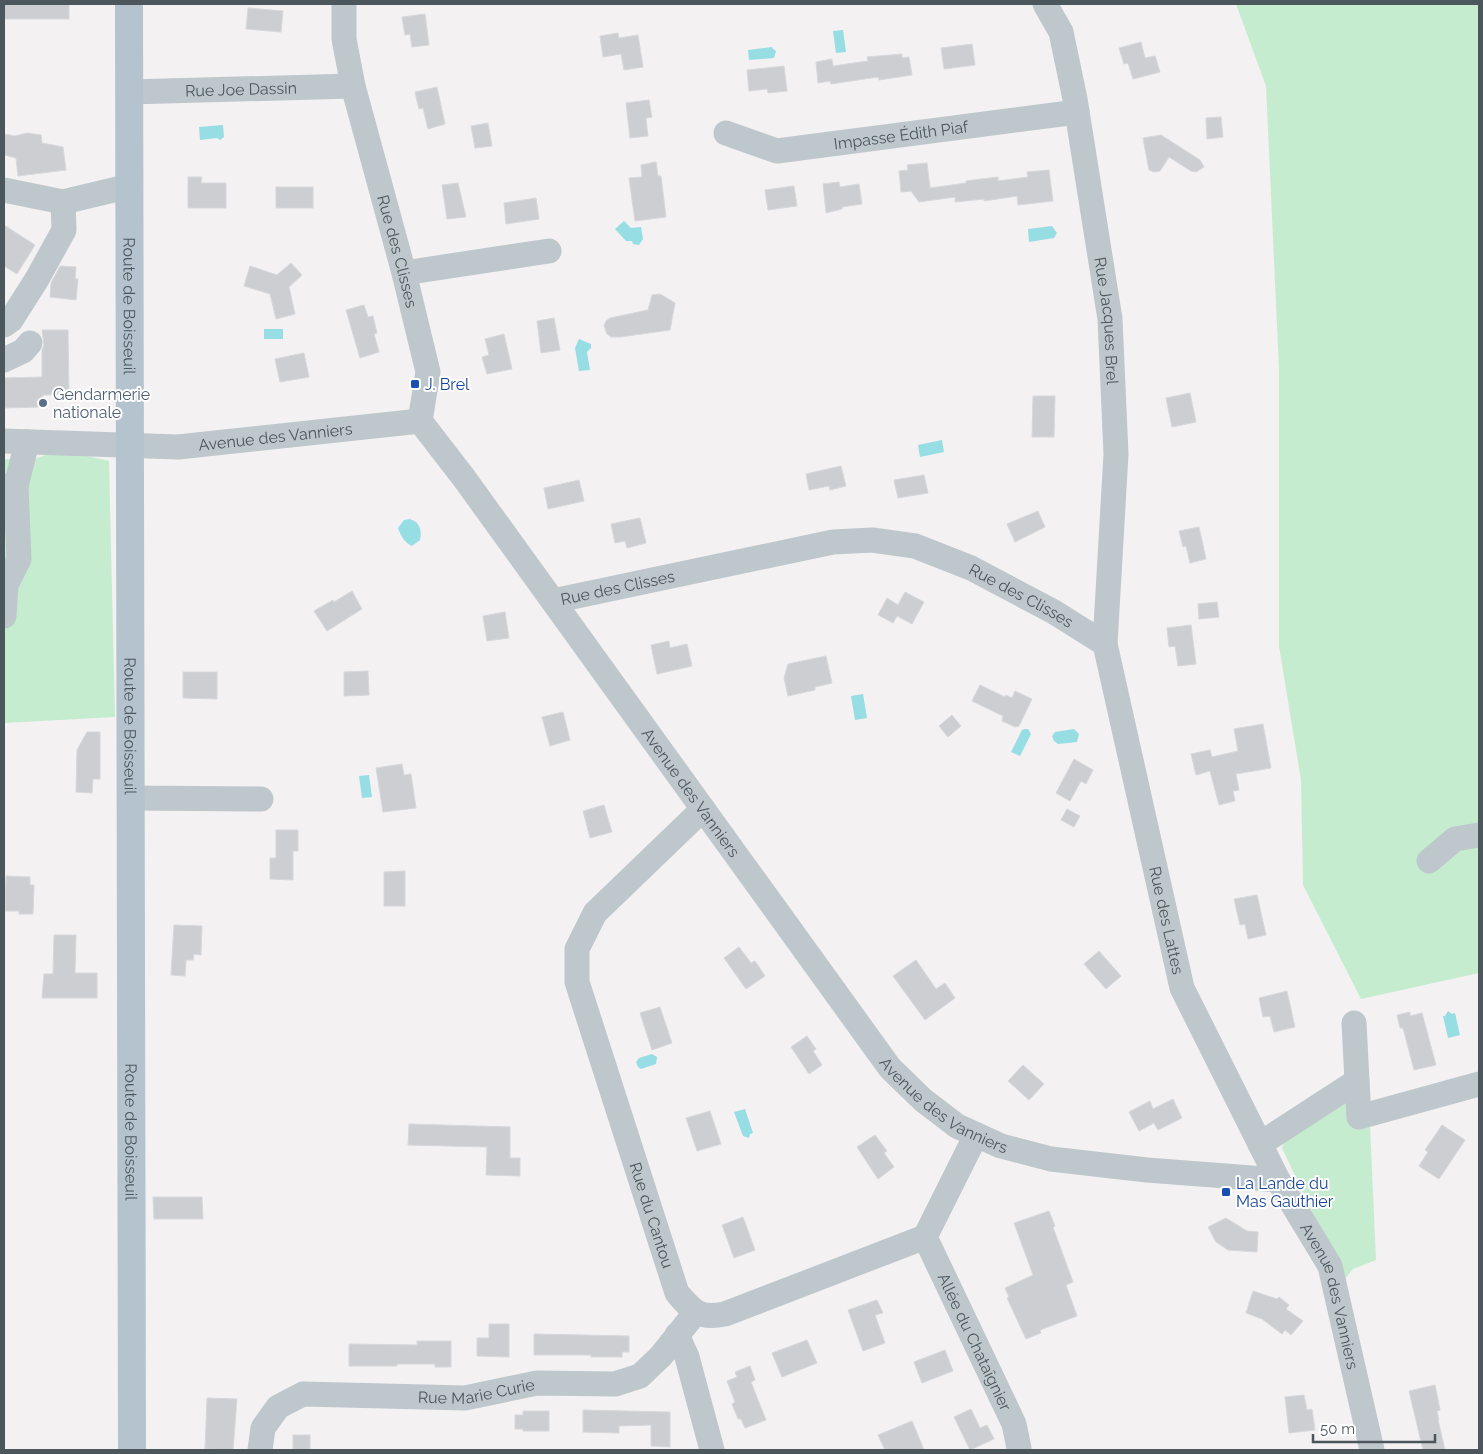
<svg xmlns="http://www.w3.org/2000/svg" width="1483" height="1454" font-family="Raleway,sans-serif">
  <style>
    .green { fill: #c5eccf }
    .water { fill: #96dde4 }
    .building { fill: #ccced2; stroke: #d6d8dc }
    .lines { fill: none; stroke-linecap: round; stroke-linejoin: round }
    .minor { stroke: #bec7cc; stroke-width: 25 }
    .major { stroke: #b4c3cd; stroke-width: 28 }
    .transit-dot { fill: #1a4fb4; stroke: #fff; stroke-width: 2 }
    .service-dot { fill: #5c6f8a; stroke: #fff; stroke-width: 2 }
    .labels { text-anchor: middle; stroke-width: 4; stroke-linejoin: round; paint-order: stroke }
    .street-label { font-size: 16px; fill: #4b565d; stroke: #fff }
    .transit-label { font-size: 16px; fill: #164399; stroke: #fff; text-anchor: start }
    .service-label { font-size: 16px; fill: #4e5e75; stroke: #fff; text-anchor: start }
  </style>
  <rect width="100%" height="100%" fill="#f3f1f2"/>
  <g class="green">
    <polygon points="1236,4 1479,4 1479,973 1361,999 1303,885 1301,780 1279,646 1279,369 1266,86"/>
    <polygon points="61,450 109,461 115,717 4,723 4,459 31,460"/>
    <polygon points="1363,1088 1370,1125 1376,1260 1353,1269 1344,1280 1282,1148 1288,1132"/>
  </g>
  <g class="water">
    <polygon points="843,30 846,52 836,53 833,31"/>
    <polygon points="772,47 773,49 776,51 774,58 749,60 748,50"/>
    <polygon points="223,125 224,137 220,140 217,138 200,140 199,127"/>
    <polygon points="624,221 631,228 641,227 643,239 639,245 633,244 632,241 626,241 615,229"/>
    <polygon points="1052,226 1057,233 1054,238 1029,242 1028,229"/>
    <rect x="264" y="329" width="19" height="10"/>
    <polygon points="579,339 591,344 591,348 587,352 590,370 579,371 575,348"/>
    <polygon points="942,440 944,452 920,457 918,445"/>
    <path d="M410,519C420,522 422,531 420,540L412,546C404,542 401,536 398,528L404,520Z"/>
    <polygon points="863,694 867,718 855,720 851,696"/>
    <polygon points="1025,729 1028,729 1031,734 1020,756 1011,752 1022,730"/>
    <polygon points="1074,729 1079,734 1077,742 1058,744 1054,741 1052,736 1055,732"/>
    <polygon points="369,775 372,797 362,798 359,776"/>
    <polygon points="1448,1011 1452,1014 1455,1013 1460,1035 1448,1038 1443,1016 1445,1016"/>
    <polygon points="652,1054 657,1057 656,1064 641,1069 638,1067 636,1062 639,1058"/>
    <polygon points="745,1109 753,1133 750,1134 749,1138 743,1136 734,1112"/>
  </g>
  <g class="building">
    <rect x="4" y="4" width="65" height="15"/>
    <polygon points="248,8 283,11 281,32 246,29"/>
    <polygon points="425,14 429,45 412,47 410,34 405,35 402,17"/>
    <polygon points="618,33 619,38 638,35 643,67 624,70 621,54 603,57 600,36"/>
    <polygon points="1141,42 1145,58 1155,56 1160,72 1133,79 1128,63 1124,64 1119,48"/>
    <polygon points="972,44 975,65 944,69 941,48"/>
    <polygon points="902,54 902,58 909,57 912,75 879,80 878,77 831,84 830,81 818,83 816,62 832,59 833,66 868,61 867,57"/>
    <polygon points="784,66 787,91 768,93 767,89 749,91 747,70"/>
    <polygon points="437,87 445,124 428,129 423,108 419,109 415,92"/>
    <polygon points="649,100 652,117 646,118 648,136 630,138 626,103"/>
    <polygon points="1221,117 1223,137 1207,139 1206,118"/>
    <polygon points="488,123 492,146 475,148 471,126"/>
    <polygon points="27,133 41,135 42,143 63,147 66,170 18,176 16,158 4,155 4,134 15,136"/>
    <polygon points="1161,135 1200,160 1204,167 1196,172 1191,171 1169,157 1160,171 1154,172 1149,170 1143,138"/>
    <polygon points="656,162 658,176 661,176 666,217 635,221 629,178 642,177 641,165"/>
    <polygon points="927,163 930,188 966,183 966,181 981,179 998,177 998,181 1028,177 1027,172 1049,170 1053,201 1018,205 1017,196 984,201 984,199 955,202 955,197 919,202 911,191 901,192 899,171 908,170 907,165"/>
    <polygon points="188,177 202,177 201,183 226,183 226,208 188,208"/>
    <polygon points="839,182 840,187 859,184 862,204 842,207 842,209 826,213 823,184"/>
    <polygon points="458,183 466,217 447,219 442,185"/>
    <polygon points="794,186 797,206 768,210 765,190"/>
    <rect x="276" y="187" width="37" height="21"/>
    <polygon points="536,198 539,219 506,224 504,203"/>
    <polygon points="4,225 35,245 17,274 4,266"/>
    <polygon points="291,263 302,275 289,287 295,314 276,319 270,294 244,286 250,266 277,275"/>
    <polygon points="60,266 76,267 75,279 78,279 76,300 50,297 51,283"/>
    <polygon points="660,294 675,303 670,330 620,337 611,337 607,334 604,326 606,321 610,318 648,310 652,295"/>
    <polygon points="364,305 368,317 373,316 377,333 374,334 379,352 360,358 346,310"/>
    <polygon points="554,318 560,350 541,353 537,321"/>
    <polygon points="42,330 68,330 69,394 43,395 42,399 38,399 39,407 4,408 4,378 42,377 42,350 44,345"/>
    <polygon points="504,334 512,369 487,374 482,357 489,355 485,339"/>
    <polygon points="304,353 309,377 280,382 275,359"/>
    <polygon points="1190,393 1196,422 1172,427 1166,398"/>
    <polygon points="1033,396 1055,396 1054,437 1032,437"/>
    <polygon points="841,466 846,486 830,490 829,486 809,490 806,474"/>
    <polygon points="924,475 928,493 898,498 894,480"/>
    <polygon points="579,480 584,501 548,509 544,488"/>
    <polygon points="1038,511 1045,527 1015,542 1007,524"/>
    <polygon points="640,518 646,543 627,548 625,541 615,543 611,524"/>
    <polygon points="1199,527 1206,559 1190,563 1186,546 1183,547 1179,531"/>
    <polygon points="352,591 362,609 327,631 314,611 333,600 334,602"/>
    <polygon points="905,592 924,602 912,624 897,616 893,623 878,615 887,598 898,605"/>
    <polygon points="1217,602 1219,617 1199,619 1198,604"/>
    <polygon points="505,612 509,638 487,641 483,616"/>
    <polygon points="1191,625 1196,664 1178,666 1175,646 1169,647 1167,628"/>
    <polygon points="669,641 670,648 687,644 692,666 657,674 651,645"/>
    <polygon points="826,656 832,683 815,687 815,690 788,696 784,678 788,664"/>
    <polygon points="368,671 369,695 344,696 344,672"/>
    <polygon points="183,672 217,672 217,699 183,698"/>
    <polygon points="980,685 1005,697 1006,695 1012,698 1015,691 1032,699 1019,726 1015,727 1002,721 1003,716 972,701"/>
    <polygon points="563,712 570,740 550,746 542,717"/>
    <polygon points="952,715 961,726 948,737 939,726"/>
    <polygon points="1263,724 1271,768 1236,774 1239,790 1233,791 1235,801 1219,805 1210,771 1196,775 1191,754 1210,750 1212,757 1238,751 1234,729"/>
    <polygon points="87,732 100,732 100,779 93,779 92,793 76,792 77,750"/>
    <polygon points="1074,759 1093,770 1086,784 1081,781 1070,801 1056,793"/>
    <polygon points="402,764 404,775 411,774 416,808 383,812 376,768"/>
    <polygon points="604,805 612,832 590,838 583,811"/>
    <polygon points="1067,809 1080,816 1074,827 1061,820"/>
    <polygon points="276,830 298,830 298,851 293,851 293,880 270,879 270,858 276,858"/>
    <polygon points="405,871 405,906 384,906 384,872"/>
    <polygon points="6,876 30,877 30,885 34,885 33,914 19,914 19,911 5,911"/>
    <polygon points="1257,895 1266,935 1248,939 1245,924 1240,925 1234,899"/>
    <polygon points="174,925 202,926 201,955 194,954 193,960 186,960 185,976 171,975"/>
    <polygon points="54,935 76,935 75,973 97,973 97,998 42,998 44,974 53,974"/>
    <polygon points="739,947 751,963 755,961 765,976 746,989 724,958"/>
    <polygon points="1099,951 1121,976 1106,989 1084,964"/>
    <polygon points="916,960 936,989 945,983 955,998 925,1020 893,976"/>
    <polygon points="1287,991 1295,1027 1274,1032 1270,1016 1263,1017 1259,998"/>
    <polygon points="660,1007 672,1043 652,1050 640,1013"/>
    <polygon points="1410,1012 1410,1016 1422,1013 1436,1065 1414,1070 1403,1028 1400,1028 1397,1015"/>
    <polygon points="807,1036 816,1049 813,1051 822,1065 809,1074 791,1047"/>
    <polygon points="1023,1065 1044,1084 1029,1100 1008,1081"/>
    <polygon points="1173,1099 1182,1118 1158,1130 1154,1123 1139,1131 1129,1112 1150,1101 1153,1109"/>
    <polygon points="710,1111 721,1144 697,1151 686,1118"/>
    <polygon points="409,1124 510,1127 510,1158 520,1158 520,1176 486,1175 487,1147 408,1145"/>
    <polygon points="1442,1125 1465,1140 1439,1179 1419,1166 1428,1152 1425,1150"/>
    <polygon points="875,1135 887,1151 884,1153 894,1167 878,1179 857,1147"/>
    <polygon points="153,1197 202,1197 203,1219 154,1219"/>
    <polygon points="1049,1211 1055,1226 1053,1227 1073,1282 1066,1285 1077,1316 1040,1330 1041,1333 1026,1339 1007,1298 1009,1297 1005,1288 1033,1275 1014,1223"/>
    <polygon points="743,1217 755,1250 734,1258 722,1225"/>
    <polygon points="1226,1218 1247,1231 1258,1232 1257,1252 1228,1250 1216,1242 1208,1227"/>
    <polygon points="1253,1291 1277,1299 1279,1297 1289,1305 1286,1309 1303,1321 1291,1335 1285,1330 1282,1334 1262,1319 1246,1313"/>
    <polygon points="877,1300 883,1313 875,1315 885,1343 863,1351 848,1310"/>
    <polygon points="489,1324 509,1324 509,1357 477,1356 477,1338 489,1338"/>
    <polygon points="534,1334 629,1336 629,1352 622,1352 622,1357 591,1357 591,1355 534,1355"/>
    <polygon points="807,1340 817,1363 782,1377 772,1353"/>
    <polygon points="417,1341 451,1341 451,1367 435,1367 435,1364 397,1364 397,1366 349,1366 349,1344 417,1345"/>
    <polygon points="945,1350 953,1371 922,1383 914,1362"/>
    <polygon points="750,1366 755,1380 751,1382 766,1420 745,1428 741,1419 738,1419 732,1404 735,1402 727,1381 737,1377 735,1372"/>
    <polygon points="1435,1385 1440,1410 1437,1411 1439,1420 1438,1420 1445,1450 1423,1450 1409,1391"/>
    <polygon points="1304,1395 1307,1410 1312,1409 1315,1430 1289,1433 1285,1397"/>
    <polygon points="207,1398 237,1399 233,1450 205,1449"/>
    <polygon points="971,1409 980,1428 987,1425 994,1439 970,1450 954,1417"/>
    <polygon points="583,1410 670,1412 670,1447 651,1446 651,1425 619,1426 619,1433 583,1432"/>
    <polygon points="523,1411 549,1411 549,1431 523,1431 523,1429 515,1429 515,1415 523,1415"/>
    <polygon points="912,1421 924,1450 885,1450 878,1435"/>
    <rect x="293" y="1435" width="17" height="15"/>
  </g>
  <g class="lines">
    <g class="minor">
      <path id="s1" d="M344,4V39L353,86L404,273L428,372L420,421L464,478L890,1068L923,1100L957,1126L1001,1146L1051,1159L1147,1170L1278,1180"/>
      <path id="s2" d="M1045,4L1061,32L1075,99L1110,319L1116,454L1105,644L1182,988L1278,1180L1330,1266L1372,1450"/>
      <path id="s3" d="M129,92L353,86"/>
      <path id="s4" d="M726,133L777,151L1077,112"/>
      <polyline points="4,190 63,202 130,186"/>
      <polyline points="404,273 549,251"/>
      <polyline points="4,325 11,320 37,279 64,230 63,202"/>
      <polyline points="4,360 23,351 30,343"/>
      <path id="s5" d="M4,441L178,447L420,421"/>
      <polyline points="4,486 16,486 19,559 6,585 4,616"/>
      <polyline points="16,486 27,442"/>
      <path id="s6" d="M553,601L833,542L872,540L915,546L971,568L1054,612L1105,644"/>
      <polyline points="131,798 261,799"/>
      <path id="s7" d="M703,809L595,913L577,949V982L677,1293C694,1312 698,1319 725,1314L925,1237L976,1135"/>
      <polyline points="1429,861 1455,839 1479,835"/>
      <polyline points="1357,1081 1359,1117 1479,1084"/>
      <polyline points="1260,1144 1357,1081 1354,1023"/>
      <path id="s8" d="M925,1237L1014,1424L1019,1448"/>
      <polyline points="677,1335 687,1357 712,1450"/>
      <path id="s9" d="M260,1450L263,1428L278,1407L303,1394L465,1398L537,1383L615,1384L640,1376L661,1356L695,1313"/>
    </g>
    <path class="major" id="s10" d="M129,4L132,1450"/>
  </g>
  <g class="transit-dot">
    <rect x="410" y="379" width="10" height="10" rx="2.5"/>
    <rect x="1221" y="1187" width="10" height="10" rx="2.5"/>
  </g>
  <circle class="service-dot" cx="43" cy="403" r="5"/>
  <g class="labels">
    <g class="street-label">
      <text dy="6" stroke="none"><textPath href="#s3" startOffset="112">Rue Joe Dassin</textPath></text>
      <text dy="6" stroke="none"><textPath href="#s4" startOffset="179">Impasse Édith Piaf</textPath></text>
      <text dy="6" stroke="none"><textPath href="#s1" startOffset="254">Rue des Clisses</textPath></text>
      <text dy="6" stroke="none"><textPath href="#s10" startOffset="302">Route de Boisseuil</textPath></text>
      <text dy="6" stroke="none"><textPath href="#s2" startOffset="325">Rue Jacques Brel</textPath></text>
      <text dy="6" stroke="none"><textPath href="#s5" startOffset="272">Avenue des Vanniers</textPath></text>
      <text dy="6" stroke="none"><textPath href="#s6" startOffset="66">Rue des Clisses</textPath></text>
      <text dy="6" stroke="none"><textPath href="#s6" startOffset="486">Rue des Clisses</textPath></text>
      <text dy="6" stroke="none"><textPath href="#s10" startOffset="722">Route de Boisseuil</textPath></text>
      <text dy="6" stroke="none"><textPath href="#s1" startOffset="888">Avenue des Vanniers</textPath></text>
      <text dy="6" stroke="none"><textPath href="#s2" startOffset="932">Rue des Lattes</textPath></text>
      <text dy="6" stroke="none"><textPath href="#s1" startOffset="1294">Avenue des Vanniers</textPath></text>
      <text dy="6" stroke="none"><textPath href="#s10" startOffset="1128">Route de Boisseuil</textPath></text>
      <text dy="6" stroke="none"><textPath href="#s7" startOffset="468">Rue du Cantou</textPath></text>
      <text dy="6" stroke="none"><textPath href="#s2" startOffset="1345">Avenue des Vanniers</textPath></text>
      <text dy="6" stroke="none"><textPath href="#s8" startOffset="116">Allée du Chataîgnier</textPath></text>
      <text dy="6" stroke="none"><textPath href="#s9" startOffset="250">Rue Marie Curie</textPath></text>
    </g>
    <g class="transit-label">
      <text x="425" y="390">J. Brel</text>
      <text x="1236" y="1189">La Lande du<tspan x="1236" dy="18">Mas Gauthier</tspan></text>
    </g>
    <g class="service-label">
      <text x="53" y="400">Gendarmerie<tspan x="53" dy="18">nationale</tspan></text>
    </g>
  </g>
  <rect width="1483" height="1454" fill="none" stroke="#4b565d" stroke-width="10"/>
  <path d="M1313 1434v8h122v-8" fill="none" stroke="#4b565d" stroke-width="2.5"/>
  <text x="1320" y="1434" font-size="15" fill="#4b565d" stroke="#ffffff" stroke-width="4" paint-order="stroke">50 m</text>
</svg>
